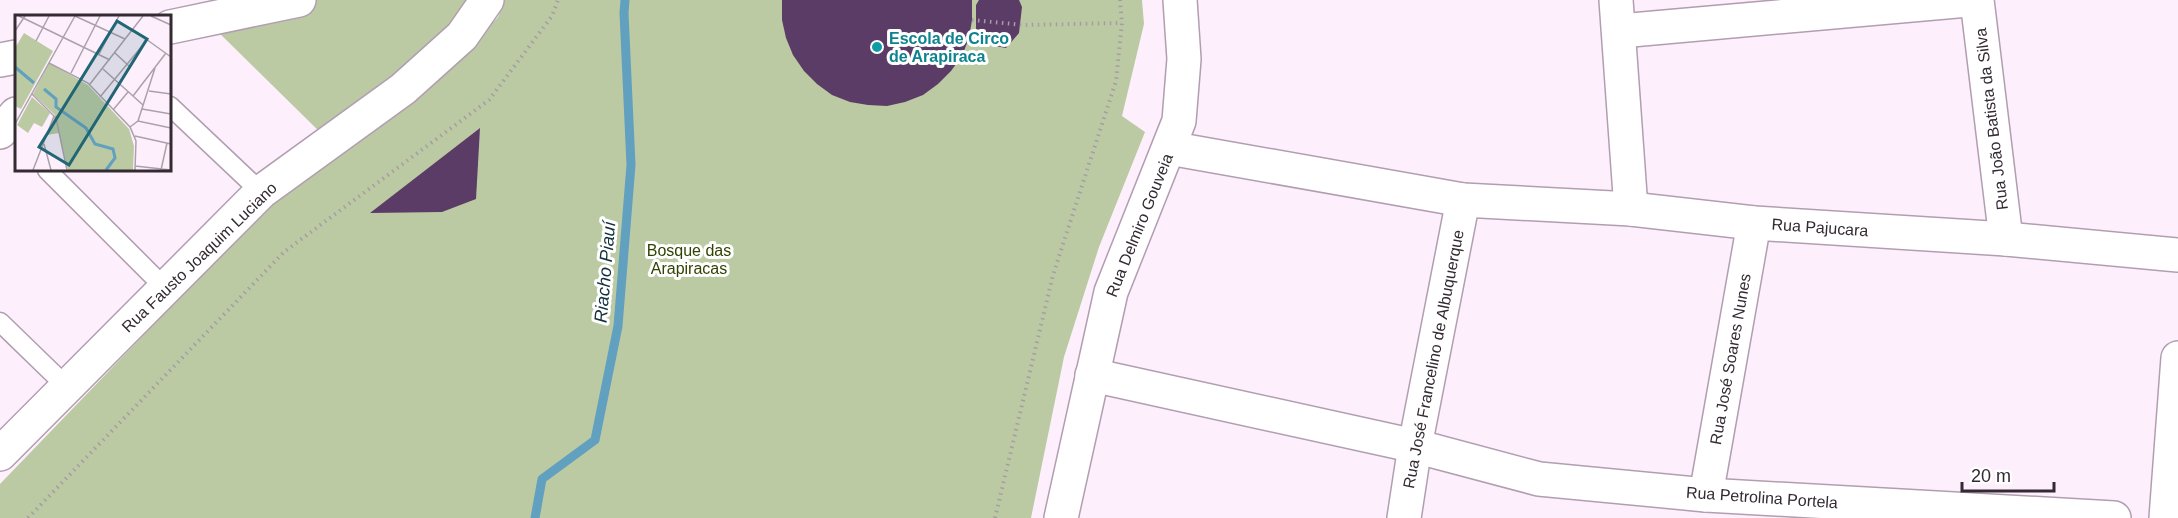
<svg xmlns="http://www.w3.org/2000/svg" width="2178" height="518" font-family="Arial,sans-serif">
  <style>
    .green { fill: #bbcaa3 }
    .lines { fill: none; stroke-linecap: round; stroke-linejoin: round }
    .stream { stroke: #62a0bf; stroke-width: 9 }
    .building { fill: #5b3c66 }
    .lane-casing { stroke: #b29eb2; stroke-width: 21 }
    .street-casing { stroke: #b29eb2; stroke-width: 36 }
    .secondary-casing { stroke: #b29eb2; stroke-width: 36 }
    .path { stroke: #a79ca6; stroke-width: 4; stroke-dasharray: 1.5 4.5; stroke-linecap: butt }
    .lane { stroke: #fff; stroke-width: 18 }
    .street { stroke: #fff; stroke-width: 33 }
    .secondary { stroke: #fff; stroke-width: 33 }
    .culture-dot { fill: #0f9aa8; stroke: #fff; stroke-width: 2 }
    .labels { text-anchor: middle; stroke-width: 6; stroke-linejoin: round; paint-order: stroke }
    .culture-label { font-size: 16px; font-weight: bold; fill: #0d838f; stroke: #fff; text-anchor: start }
    .street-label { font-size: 16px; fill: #332a32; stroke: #fff }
    .park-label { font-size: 16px; fill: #314201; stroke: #fff }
    .water-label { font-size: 18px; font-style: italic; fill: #112f3c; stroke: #fff }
    .inset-river { fill: none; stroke: #62a0bf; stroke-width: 3 }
    .inset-road { fill: none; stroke: #aca1ab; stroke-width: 1.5 }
    .view { fill: #206675; fill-opacity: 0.15; stroke: #206675; stroke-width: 3 }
    .inset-edge { fill: none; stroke: #332a32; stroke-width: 3 }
  </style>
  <rect width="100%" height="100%" fill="#fdf0fc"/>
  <g class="green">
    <polygon points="299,0 487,0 330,142 206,20"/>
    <polygon points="505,0 1142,0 1144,24 1122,116 1145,132 1099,247 1064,357 1031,518 0,518 0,484 268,206 441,78 498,17"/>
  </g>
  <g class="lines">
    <polyline class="stream" points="535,518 542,479 595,440 618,326 631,165 624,13 625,0"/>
  </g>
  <g class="building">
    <polygon points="782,0 972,0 972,20 969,38 962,56 951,71 938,84 923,95 905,102 887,106 868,105 850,102 832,95 817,84 804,71 793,55 786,38 782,20"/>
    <polygon points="979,0 1019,0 1022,7 1019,33 1006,48 984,44 976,30 976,5"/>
    <polygon points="480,128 476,199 442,212 370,213"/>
  </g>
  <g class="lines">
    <defs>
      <g id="lane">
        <polyline points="170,106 261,192"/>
        <polyline points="47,170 165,288"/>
        <polyline points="0,322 68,388"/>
      </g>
      <g id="street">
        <polyline points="1616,0 1631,209"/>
        <polyline points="1977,0 2006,239"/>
        <polyline points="170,27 299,0"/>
        <polyline points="1620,31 1968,0"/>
        <polyline points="0,60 16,57"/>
        <polyline points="0,132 16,114"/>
        <polyline points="1169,148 1463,200 1631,209 1754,223 2006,239 2178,255"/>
        <polyline points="1092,375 1415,446 1539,479 1706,495 2114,518"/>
        <polyline points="1706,495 1754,223"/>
        <polyline points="1404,518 1415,446 1463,200"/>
        <polyline points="2166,518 2178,358"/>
      </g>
      <g id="secondary">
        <polyline points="0,454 261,192 403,89 462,36 487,0"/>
        <polyline points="1061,518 1111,292 1179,121 1184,59 1180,0"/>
      </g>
    </defs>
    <use href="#lane" class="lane-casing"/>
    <use href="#street" class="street-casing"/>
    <use href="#secondary" class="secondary-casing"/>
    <g class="path">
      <polyline points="972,20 1024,25 1122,23"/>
      <polyline points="28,518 284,252 489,100 552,16 558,0"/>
      <polyline points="995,518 1053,275 1116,81 1122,23 1120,0"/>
    </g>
    <use href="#lane" class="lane"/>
    <use href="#street" class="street"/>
    <use href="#secondary" class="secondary"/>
  </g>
  <circle class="culture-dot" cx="877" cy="47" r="6"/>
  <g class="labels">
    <g class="culture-label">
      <text x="889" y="44">Escola de Circo<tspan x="889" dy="18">de Arapiraca</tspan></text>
    </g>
    <g class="street-label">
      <text transform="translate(1991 119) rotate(-97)" y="6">Rua João Batista da Silva</text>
      <text transform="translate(1139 225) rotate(-68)" y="6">Rua Delmiro Gouveia</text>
      <text transform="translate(1820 227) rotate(4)" y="6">Rua Pajucara</text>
      <text transform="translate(199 257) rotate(-44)" y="6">Rua Fausto Joaquim Luciano</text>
      <text transform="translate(1433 359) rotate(-79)" y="6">Rua José Francelino de Albuquerque</text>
      <text transform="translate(1730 359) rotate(-80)" y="6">Rua José Soares Nunes</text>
      <text transform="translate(1762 497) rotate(4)" y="6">Rua Petrolina Portela</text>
    </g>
    <g class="park-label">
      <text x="689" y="256">Bosque das<tspan x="689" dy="18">Arapiracas</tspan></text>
    </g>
    <g class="water-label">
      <text transform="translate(605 272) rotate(-85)" y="6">Riacho Piauí</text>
    </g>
  </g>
  <g transform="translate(15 15)">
    <rect width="156" height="156" fill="#fdf0fc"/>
    <path d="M9,18L38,36L6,94L0,91V33ZM34,48L73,70L114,114L119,131L118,155H53L44,118L32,120L40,100L18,79ZM17,82L35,98L27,112L19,108L13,118L2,110Z" fill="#bbcaa3"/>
    <path class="inset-river" d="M0,52L19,68M29,74L41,84V92L71,113L80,129L98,134L100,143L91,155"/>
    <path class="inset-road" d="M4,1L95,45M60,1L110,24M136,1L156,10M117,14L156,42M0,16L10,1M21,26L34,1M100,38L114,51M84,39L104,1M34,48L73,68L115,112L121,126L120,155M88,54L128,90M56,58L85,1M75,69L128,1M134,76L156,79M17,79L41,103L52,155M118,81L151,38M85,82L132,25M127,94L156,99M98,95L113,77M123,106L140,53M0,109L60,1M115,112L123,106L156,113M120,121L156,129M29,129L36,155M120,151L156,155M18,155L39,101M146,155L152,128"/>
    <path class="view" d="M102,6L132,24L54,150L24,132Z"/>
    <rect width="156" height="156" class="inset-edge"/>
  </g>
  <path d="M1962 482v9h92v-9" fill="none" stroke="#332a32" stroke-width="3"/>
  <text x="1971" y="482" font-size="18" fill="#332a32" stroke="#ffffff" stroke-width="4.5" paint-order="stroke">20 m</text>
</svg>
